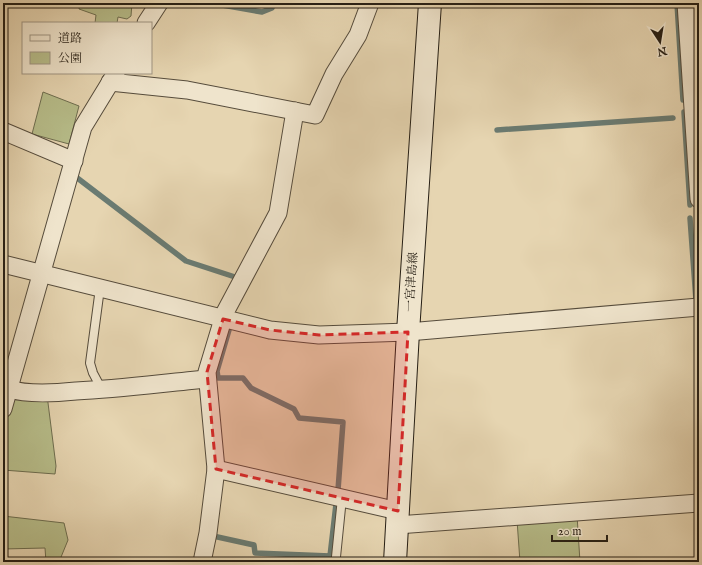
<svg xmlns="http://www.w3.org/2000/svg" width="702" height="565" font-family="'IM FELL English','Noto Serif JP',serif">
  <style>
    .green { fill: #b7bd8a; stroke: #6e6e50 }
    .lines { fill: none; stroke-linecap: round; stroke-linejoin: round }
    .stream { stroke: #6a7b72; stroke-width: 5.5 }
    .service-casing { stroke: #564c3c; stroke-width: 10 }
    .minor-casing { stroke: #564c3c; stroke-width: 19 }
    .secondary-casing { stroke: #261f15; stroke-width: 24 }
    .service { stroke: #efe4cc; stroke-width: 8 }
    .minor { stroke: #efe4cc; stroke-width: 17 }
    .secondary { stroke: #efe4cc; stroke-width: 22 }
    .marked { fill: #d62828; fill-opacity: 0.2; stroke: #d62828; stroke-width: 3; stroke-dasharray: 8 5; stroke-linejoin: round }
    .labels { text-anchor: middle; stroke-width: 3; stroke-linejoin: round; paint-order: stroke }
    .street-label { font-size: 12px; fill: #261f15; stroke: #efe4cc }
  </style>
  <rect width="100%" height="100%" fill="#e6d5b1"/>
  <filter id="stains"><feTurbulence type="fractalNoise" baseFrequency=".005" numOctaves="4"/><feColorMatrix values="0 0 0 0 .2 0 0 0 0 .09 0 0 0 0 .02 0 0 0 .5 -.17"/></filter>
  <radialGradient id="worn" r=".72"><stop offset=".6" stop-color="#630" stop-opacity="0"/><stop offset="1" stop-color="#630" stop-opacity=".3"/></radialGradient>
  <g class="green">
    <polygon points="80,3 132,3 131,16 127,19 118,17 117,23 95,23 96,15 79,9"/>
    <polygon points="43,92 79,106 69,144 32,134"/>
    <polygon points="47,395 56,466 55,474 3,470 3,430 12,396"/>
    <polygon points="577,515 580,562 520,562 517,520"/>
    <polygon points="3,516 64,523 68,540 59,562 46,562 45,548 3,549"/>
  </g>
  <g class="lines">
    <g class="stream">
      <polyline points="211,3 262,12 272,8 273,3"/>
      <polyline points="677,3 683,100"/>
      <polyline points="684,112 690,205"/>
      <polyline points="497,130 673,118"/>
      <polyline points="76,177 186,261 235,277"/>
      <polyline points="690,218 696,300"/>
      <polyline points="697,315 699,352"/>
      <polyline points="229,330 217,371 218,378 243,378 251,388 294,409 299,418 343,422 338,490"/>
      <polyline points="213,536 254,545 255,553 330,556 336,504"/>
    </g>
    <defs>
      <g id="service">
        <polyline points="100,288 90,363 93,373 102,390"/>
        <polyline points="336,557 342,498"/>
      </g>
      <g id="minor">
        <polyline points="686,3 699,199"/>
        <polyline points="146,23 159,3"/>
        <polyline points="110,82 187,90 315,115 334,74 358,35 370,3"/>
        <polyline points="3,131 74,161"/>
        <polyline points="3,264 270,330 319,335 408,332 699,307"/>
        <polyline points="222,318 278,213 295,111"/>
        <path d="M9,389C28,395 56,393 76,391C119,389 163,383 207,379"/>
        <polyline points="3,409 83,127 116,73"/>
        <polyline points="216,469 207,372 223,319"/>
        <polyline points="397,525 699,503"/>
        <polyline points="202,562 208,533 216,469 398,511"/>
      </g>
      <polyline id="secondary" points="395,562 408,332 430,3"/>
    </defs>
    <use href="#service" class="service-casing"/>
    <use href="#minor" class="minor-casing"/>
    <use href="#secondary" class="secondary-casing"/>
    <use href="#service" class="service"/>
    <use href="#minor" class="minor"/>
    <use href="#secondary" class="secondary"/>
  </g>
  <path class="marked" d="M223,319L270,330L319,335L408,332L398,511L216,469L207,372Z"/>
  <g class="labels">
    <g class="street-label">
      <text transform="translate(411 282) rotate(-86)" y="4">一宮津島線</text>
    </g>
  </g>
  <rect width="702" height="565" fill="none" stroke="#e6d5b1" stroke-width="16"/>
  <rect x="4" y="4" width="694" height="557" fill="none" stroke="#261f15" stroke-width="2"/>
  <rect x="8" y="8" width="686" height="549" fill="none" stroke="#261f15"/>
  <rect x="22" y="22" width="130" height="52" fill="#efe4cc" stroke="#9f9583"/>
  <rect x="30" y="35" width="20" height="6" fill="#efe4cc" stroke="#9f9583"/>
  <text x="58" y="42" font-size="12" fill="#261f15">道路</text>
  <rect x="30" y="52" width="20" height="12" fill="#b7bd8a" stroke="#9f9583"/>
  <text x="58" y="62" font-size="12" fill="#261f15">公園</text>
  <g transform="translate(660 42) rotate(168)" stroke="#efe4cc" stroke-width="3" paint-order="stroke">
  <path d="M0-3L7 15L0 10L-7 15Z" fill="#261f15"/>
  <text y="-6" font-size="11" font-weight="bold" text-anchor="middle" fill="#261f15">N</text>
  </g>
  <path d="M552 535v6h55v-6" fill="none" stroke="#261f15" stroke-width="2"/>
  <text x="558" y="535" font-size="12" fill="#261f15" stroke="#efe4cc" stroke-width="3" paint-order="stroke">20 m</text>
  <rect width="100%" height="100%" filter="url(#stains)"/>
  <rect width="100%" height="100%" fill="url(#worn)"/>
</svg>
